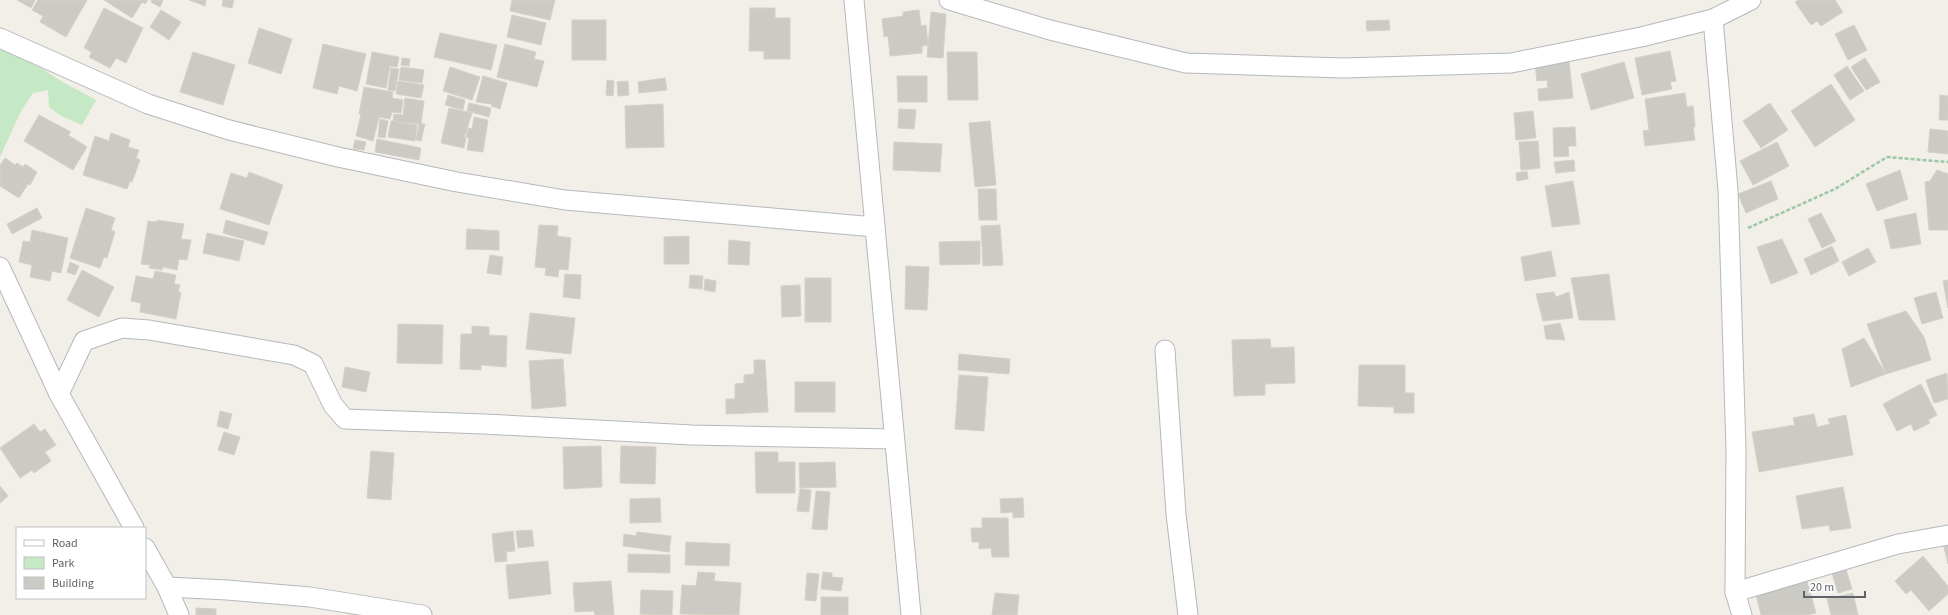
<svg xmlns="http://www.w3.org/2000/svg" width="1948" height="615" font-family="'Source Sans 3',sans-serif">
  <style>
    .green { fill: #c5e8c5 }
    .building { fill: #cccac5; stroke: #d6d1c6 }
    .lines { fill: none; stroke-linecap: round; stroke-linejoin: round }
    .street-casing { stroke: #b5b8bc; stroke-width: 21 }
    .path { stroke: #9cc7a9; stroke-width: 2.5; stroke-dasharray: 4 2; stroke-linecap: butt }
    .street { stroke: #fff; stroke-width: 19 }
  </style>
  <rect width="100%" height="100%" fill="#f1efe8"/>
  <polygon class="green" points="0,49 27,58 59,80 96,100 82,125 61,116 49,107 48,90 33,93 21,111 0,157"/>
  <g class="building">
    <polygon points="17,0 35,0 31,8"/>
    <polygon points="38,0 87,0 66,37 40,22 43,16 32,10"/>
    <polygon points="104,0 148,0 145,4 142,2 132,18"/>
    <polygon points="152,0 163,0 160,7 151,2"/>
    <polygon points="189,0 206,0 205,6"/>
    <polygon points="223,0 234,0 232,8 222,6"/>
    <polygon points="512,0 555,0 550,20 510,11"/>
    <polygon points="1798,0 1835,0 1843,12 1821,26 1817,21 1811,25 1795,2"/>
    <polygon points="104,8 143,28 126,63 116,58 110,68 89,57 92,52 84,48"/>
    <polygon points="750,8 775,8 775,18 790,18 790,59 764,59 764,51 749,51"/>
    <polygon points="161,10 181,22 169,40 150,27"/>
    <polygon points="919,10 921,26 926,25 928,45 922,46 922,53 890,56 888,36 884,37 882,19 903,16 903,12"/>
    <polygon points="931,12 946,14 943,58 927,57"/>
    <polygon points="512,15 546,23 541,45 507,37"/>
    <rect x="572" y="20" width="34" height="40"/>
    <polygon points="1389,20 1390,30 1367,31 1366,21"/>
    <polygon points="1854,25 1867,50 1848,60 1835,34"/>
    <polygon points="259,28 292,39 281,74 248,63"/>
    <polygon points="440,33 497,45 491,70 434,57"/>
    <polygon points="323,44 366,54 357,91 339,86 337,94 313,88"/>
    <polygon points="505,44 536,52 534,59 544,61 537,87 497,77"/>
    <polygon points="1670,51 1676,81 1670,82 1672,89 1642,95 1635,58"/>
    <polygon points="193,52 235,65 223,105 180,92"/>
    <polygon points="372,52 399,57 397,67 390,66 386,88 366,84"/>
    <polygon points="947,52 977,52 978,100 948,100"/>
    <polygon points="402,58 410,59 409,66 401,65"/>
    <polygon points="1865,58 1880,82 1866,90 1851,67"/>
    <polygon points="1569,61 1573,98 1539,101 1538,89 1548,88 1547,80 1537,81 1535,64"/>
    <polygon points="1624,62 1634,98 1591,110 1581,74"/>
    <polygon points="1847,66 1864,91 1850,100 1834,75"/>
    <polygon points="401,67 424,70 422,83 399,80"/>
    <polygon points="450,67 480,77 472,100 443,91"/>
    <polygon points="391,68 399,69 395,91 388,90"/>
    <polygon points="483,76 507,83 500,109 491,106 492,104 476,102"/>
    <polygon points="897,76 927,76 927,102 898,102"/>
    <polygon points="665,78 667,90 639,93 638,82"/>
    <polygon points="607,80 614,81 613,96 606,95"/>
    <polygon points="398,81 424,85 421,98 396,94"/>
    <polygon points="628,81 629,95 618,96 617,82"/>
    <polygon points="1831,84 1855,120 1815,147 1791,111"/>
    <polygon points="364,87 393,92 392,98 403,100 401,113 392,112 390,119 379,117 373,141 356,136 361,114 359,114"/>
    <polygon points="1685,93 1687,107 1693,106 1695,127 1693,127 1695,140 1645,146 1643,131 1649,130 1645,99"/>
    <polygon points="448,95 465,100 463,110 445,105"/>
    <polygon points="1940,95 1948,96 1948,120 1939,120"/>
    <polygon points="405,98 424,101 421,124 425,124 421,141 416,140 419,124 393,121 394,114 403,115"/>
    <polygon points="469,103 491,108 489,117 467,111"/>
    <polygon points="1770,103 1788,130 1761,148 1743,121"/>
    <polygon points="663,104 664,147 626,148 625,106"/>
    <polygon points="449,108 472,113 464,138 466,138 464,148 441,143"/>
    <polygon points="899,109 916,110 914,129 898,128"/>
    <polygon points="1533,111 1536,138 1516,140 1514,113"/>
    <polygon points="39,115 71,132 68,135 87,147 73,170 24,141"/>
    <polygon points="474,117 488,120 483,152 467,150 469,138 466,137 468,128 472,129"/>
    <polygon points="380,119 388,121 385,138 378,137"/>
    <polygon points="391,121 417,125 415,141 388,137"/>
    <polygon points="990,121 996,185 975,187 969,123"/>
    <polygon points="1575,127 1576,146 1568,146 1569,156 1554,157 1553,128"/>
    <polygon points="1930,129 1948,131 1948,154 1928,152"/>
    <polygon points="111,133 130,140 128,147 139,150 136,158 140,160 132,182 130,181 127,189 83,175 95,136 109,141"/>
    <polygon points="377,139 421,148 419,160 375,152"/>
    <polygon points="355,140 366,142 364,150 353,149"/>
    <polygon points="1538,141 1540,168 1521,170 1519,142"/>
    <polygon points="894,142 942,144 940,172 893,170"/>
    <polygon points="1777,142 1789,166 1753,185 1740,161"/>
    <polygon points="5,158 15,165 17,163 23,167 25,164 37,172 30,185 28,184 19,198 0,186 0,165"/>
    <polygon points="1574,160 1575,171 1556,173 1554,162"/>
    <polygon points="1900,170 1908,199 1877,211 1866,184"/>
    <polygon points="1937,170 1948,174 1948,230 1929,230 1925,182 1930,181"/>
    <polygon points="1527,171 1528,179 1517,181 1516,173"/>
    <polygon points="249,172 283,185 269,225 220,209 231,173 247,178"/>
    <polygon points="1573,181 1580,224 1552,227 1545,186"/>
    <polygon points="1771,181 1778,199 1746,213 1738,194"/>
    <polygon points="978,189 996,189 997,220 979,220"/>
    <polygon points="37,208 42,218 12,234 7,224"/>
    <polygon points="86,208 115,218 111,230 115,232 107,258 104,257 100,268 70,258"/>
    <polygon points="1821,213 1836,241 1822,248 1808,219"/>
    <polygon points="1916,213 1921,244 1891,249 1884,220"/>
    <polygon points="157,220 184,224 181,239 191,240 187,260 179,259 177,270 163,267 162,270 149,268 150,265 141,264 148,221 157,222"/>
    <polygon points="226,220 268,232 264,245 223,233"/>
    <polygon points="539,225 558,226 557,236 571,238 568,270 559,269 558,277 545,275 546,268 535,267"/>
    <polygon points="1000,225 1003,265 983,266 981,226"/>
    <polygon points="467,229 499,231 499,250 466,249"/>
    <polygon points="32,230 68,238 61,273 52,271 50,281 30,277 32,265 19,262 23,241 30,242"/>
    <polygon points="207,233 244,241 239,261 203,253"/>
    <polygon points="689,236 689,264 664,264 664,237"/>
    <polygon points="1782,239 1798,273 1771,284 1757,247"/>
    <polygon points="729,240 750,242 749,265 728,264"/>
    <polygon points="980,241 980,264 940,265 939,242"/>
    <polygon points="1832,246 1839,261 1811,275 1804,259"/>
    <polygon points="1868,248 1876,262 1849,276 1842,262"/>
    <polygon points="1551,251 1556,276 1525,281 1521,257"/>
    <polygon points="490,255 503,257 501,275 487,273"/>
    <polygon points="70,262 79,266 75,275 67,272"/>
    <polygon points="906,266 929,267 927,310 905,309"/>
    <polygon points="82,270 114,287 99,317 67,300"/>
    <polygon points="155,271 176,275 174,284 180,285 178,292 181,292 176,319 140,312 141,303 131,301 136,276 153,279"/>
    <polygon points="565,274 581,275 580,299 563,297"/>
    <polygon points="1609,274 1615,320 1579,320 1571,278"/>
    <polygon points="690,275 703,276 702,289 689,288"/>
    <rect x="805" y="278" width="26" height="44"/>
    <polygon points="705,279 716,281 715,292 704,290"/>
    <polygon points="1948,280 1948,308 1943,281"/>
    <polygon points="800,285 801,316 782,317 781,286"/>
    <polygon points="1554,292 1556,297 1569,292 1573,318 1543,321 1536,294"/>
    <polygon points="1936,292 1943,318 1922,324 1914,298"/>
    <polygon points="1906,311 1924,337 1931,360 1886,374 1867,324"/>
    <polygon points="530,313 575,318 571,354 526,349"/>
    <polygon points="1560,323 1565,340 1546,339 1544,326"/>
    <polygon points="398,324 443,325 442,364 397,363"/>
    <polygon points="472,326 489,327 489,335 507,336 506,367 481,365 481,370 460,369 461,334 472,334"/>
    <polygon points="1864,338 1886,374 1851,387 1842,349"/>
    <polygon points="1270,339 1271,348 1294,347 1295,383 1265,384 1265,395 1234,396 1232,340"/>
    <polygon points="959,354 1010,359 1009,374 958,370"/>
    <polygon points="563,359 566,406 532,409 529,361"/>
    <polygon points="754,360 765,360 768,412 726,414 726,399 735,399 735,384 744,383 744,375 754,374"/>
    <polygon points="1359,365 1405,365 1405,393 1414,393 1414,413 1394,413 1394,407 1358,406"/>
    <polygon points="345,367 370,372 366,392 342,387"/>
    <polygon points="1947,373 1948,399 1934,403 1926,380"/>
    <polygon points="959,375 988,377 984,431 955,429"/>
    <rect x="795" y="382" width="40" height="30"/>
    <polygon points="1921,384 1937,415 1928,420 1930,423 1914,431 1911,424 1897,431 1883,404"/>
    <polygon points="220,411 232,414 228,429 217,426"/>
    <polygon points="1814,414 1817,427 1830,424 1828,419 1846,415 1853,455 1759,472 1752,432 1795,425 1793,418"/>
    <polygon points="34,424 40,432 45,429 56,445 45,452 51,461 34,473 32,470 20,478 0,448"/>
    <polygon points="224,432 240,437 234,455 218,450"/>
    <polygon points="601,446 602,487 564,489 563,447"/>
    <polygon points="621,446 656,447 655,484 620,483"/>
    <polygon points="371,451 394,453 391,500 367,498"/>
    <polygon points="755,452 778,452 778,462 795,462 795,493 756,493"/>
    <polygon points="835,462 836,487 800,488 799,463"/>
    <polygon points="0,486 8,496 0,503"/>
    <polygon points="1843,487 1851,528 1830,531 1829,525 1802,529 1796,496"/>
    <polygon points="800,489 811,490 809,512 797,511"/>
    <polygon points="816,491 830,492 827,530 812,529"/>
    <polygon points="660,498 661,522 630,523 630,499"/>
    <polygon points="1023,498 1024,517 1013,518 1013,512 1001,513 1000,499"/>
    <polygon points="982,518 1008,518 1009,557 992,557 991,548 979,549 979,542 972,542 971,528 982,528"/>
    <polygon points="532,530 534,546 518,548 516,531"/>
    <polygon points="513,531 515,551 506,552 507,561 495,562 492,534"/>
    <polygon points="637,532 671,536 669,552 623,546 624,534 636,536"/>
    <polygon points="686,542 730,544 729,566 685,565"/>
    <polygon points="1948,542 1948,564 1943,543"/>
    <polygon points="628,554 670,555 670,573 628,572"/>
    <polygon points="1923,556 1948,586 1948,594 1929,611 1911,590 1906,594 1895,581"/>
    <polygon points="548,561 551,594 509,599 506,565"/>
    <polygon points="1845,566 1852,589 1838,593 1831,570"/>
    <polygon points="698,572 715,573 714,581 741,583 739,615 680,614 682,585 696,586"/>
    <polygon points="823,572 832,573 832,577 843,578 841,591 821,589"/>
    <polygon points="807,573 819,574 816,601 805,600"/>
    <polygon points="611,581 614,615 595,615 594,611 575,612 573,583"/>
    <polygon points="1807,581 1816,613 1807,615 1761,615 1756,595"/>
    <polygon points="641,590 673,591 672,615 640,614"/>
    <polygon points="995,593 1019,595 1017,615 992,615"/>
    <polygon points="1853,593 1858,615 1831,615 1827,599"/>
    <rect x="821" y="597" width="27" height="18"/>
    <polygon points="196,608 216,609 216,615 196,615"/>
  </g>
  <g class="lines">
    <defs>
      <g id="street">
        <polyline points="854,0 911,615"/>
        <polyline points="949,0 1050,30 1186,63 1344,68 1511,63 1641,37 1713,19 1751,0"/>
        <polyline points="1713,19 1728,190 1736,449 1735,592 1742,615"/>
        <polyline points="0,38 148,104 229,130 338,157 457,182 565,200 875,227"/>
        <polyline points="0,267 59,394 134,528"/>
        <polyline points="1165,350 1176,514 1188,615"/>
        <polyline points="59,394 84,341 122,328 149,330 294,355 313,364 333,405 345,419 484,424 692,435 894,439"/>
        <polyline points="145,548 167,587 179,615"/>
        <polyline points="167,587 227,590 310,597 422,615"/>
        <polyline points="1735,592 1898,544 1948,535"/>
      </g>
    </defs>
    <use href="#street" class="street-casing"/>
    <polyline class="path" points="1748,228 1835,189 1887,157 1948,162"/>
    <use href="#street" class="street"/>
  </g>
  <rect x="16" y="527" width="130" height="72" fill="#ffffff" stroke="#bfc1c3"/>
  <rect x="24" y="540" width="20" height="6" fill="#ffffff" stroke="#bfc1c3"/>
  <text x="52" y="547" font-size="12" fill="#5f6368">Road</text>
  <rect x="24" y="557" width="20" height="12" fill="#c5e8c5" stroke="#bfc1c3"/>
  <text x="52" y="567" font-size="12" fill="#5f6368">Park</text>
  <rect x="24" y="577" width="20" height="12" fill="#cccac5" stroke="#bfc1c3"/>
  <text x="52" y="587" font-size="12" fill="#5f6368">Building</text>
  <path d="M1804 591v6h61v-6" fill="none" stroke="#5f6368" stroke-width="2"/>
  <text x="1810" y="591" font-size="12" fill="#5f6368" stroke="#ffffff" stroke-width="3" paint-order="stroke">20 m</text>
</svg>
